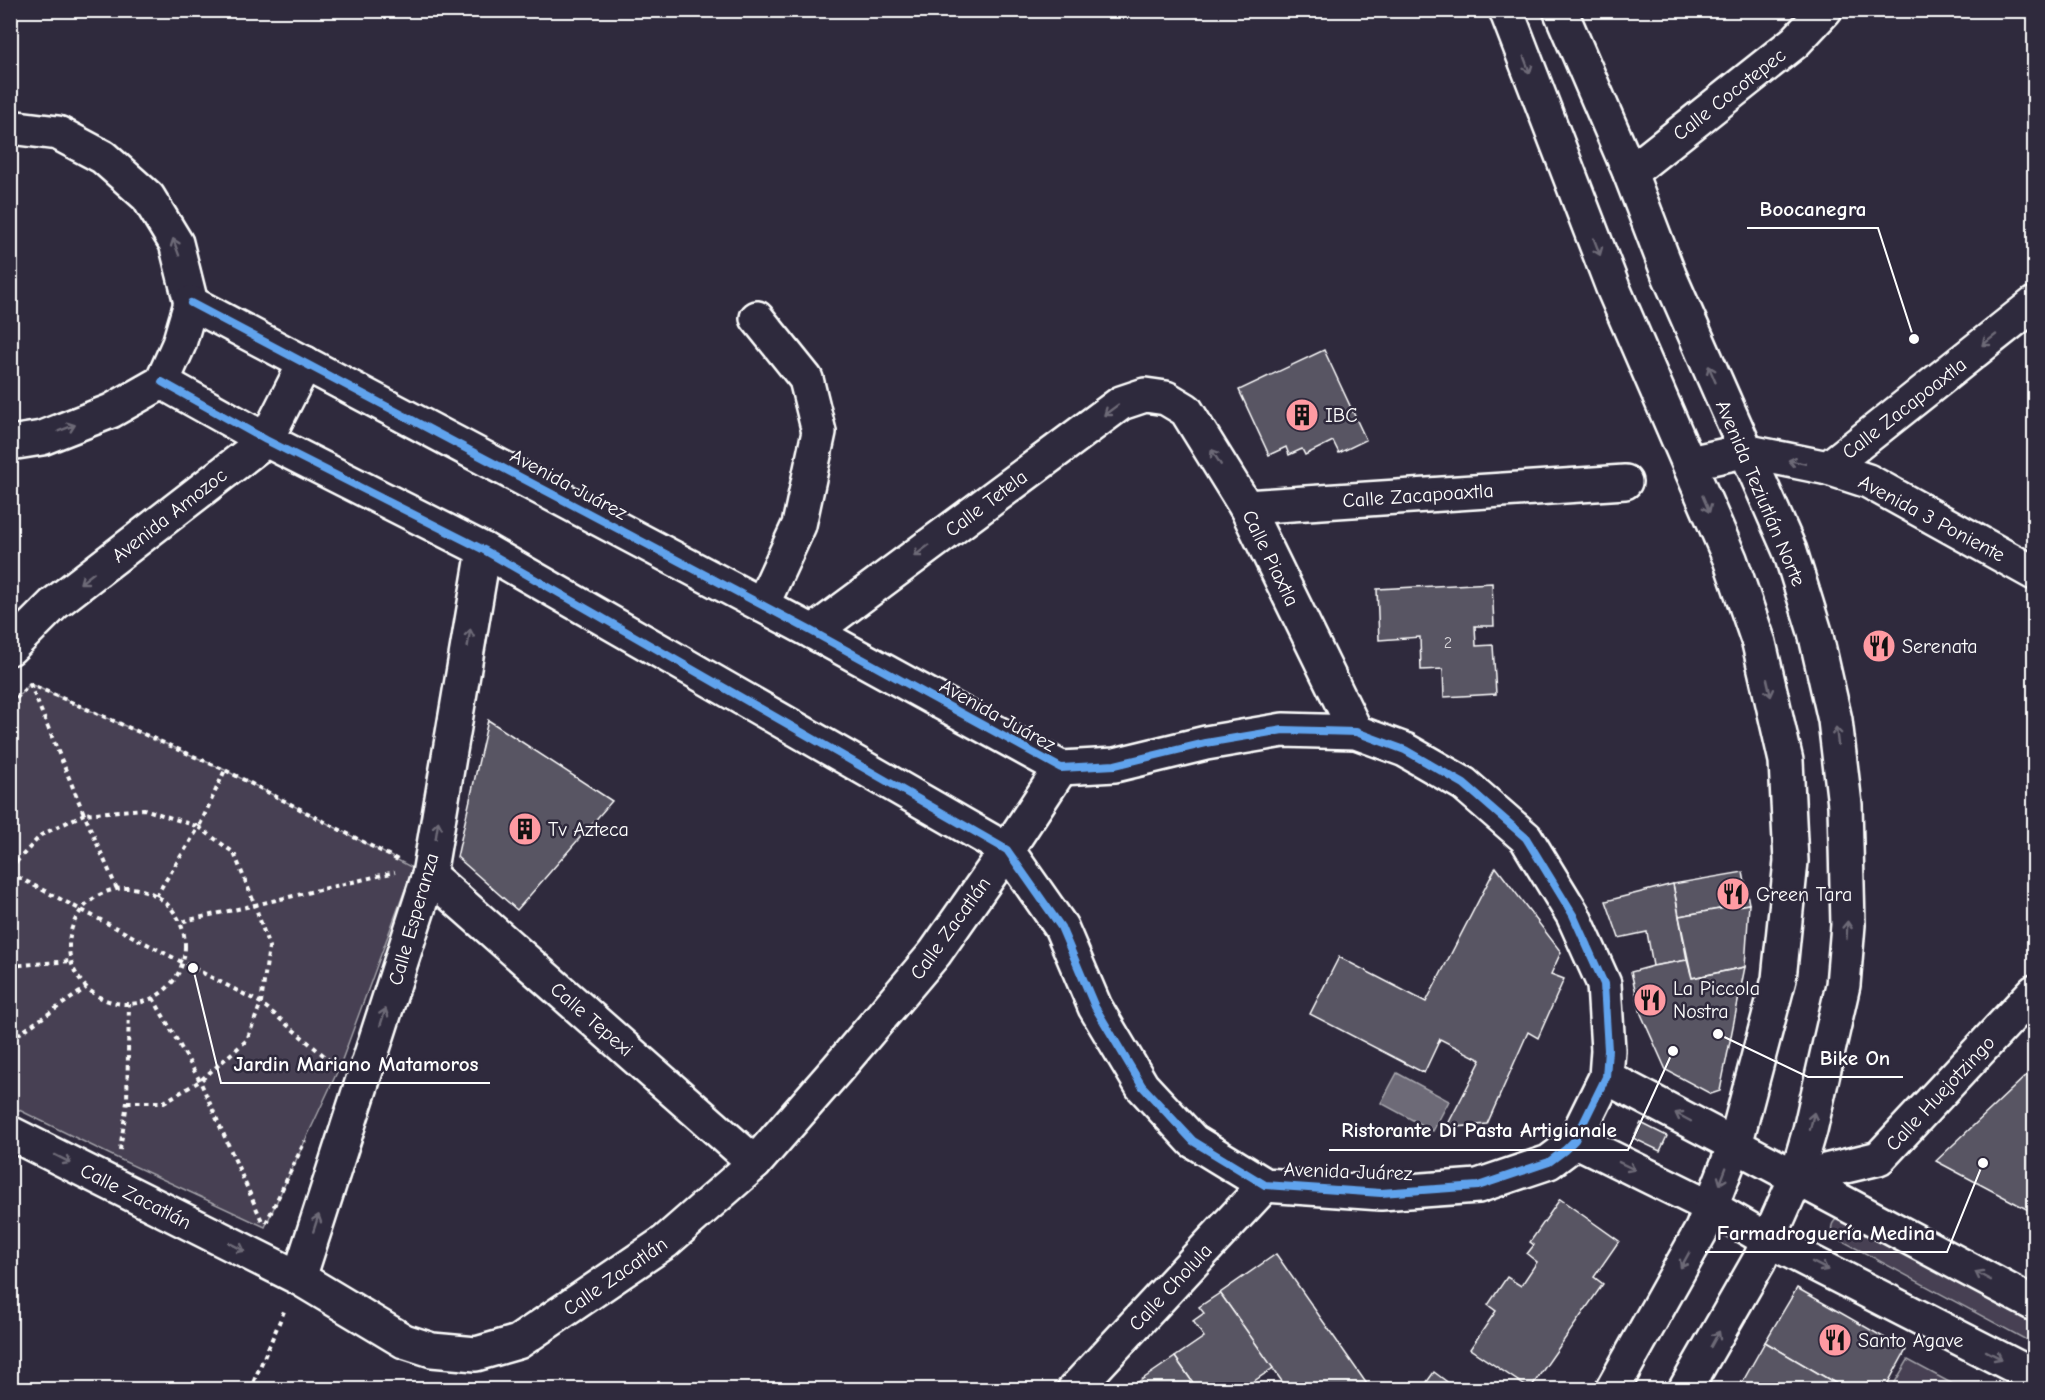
<svg xmlns="http://www.w3.org/2000/svg" width="2045" height="1400" font-family="'Comic Neue',sans-serif">
  <style>
    .green { fill: #464152; stroke: #a2a0a8; stroke-width: 1.5 }
    .water { fill: #6d6a77; stroke: #a7a6ad; stroke-width: 1.5 }
    .building { fill: #595564; stroke: #fff; stroke-width: 1.5 }
    .lines { fill: none; stroke-linecap: round; stroke-linejoin: round }
    .minor-casing { stroke: #fff; stroke-width: 38 }
    .major-casing { stroke: #fff; stroke-width: 38 }
    .path { stroke: #fff; stroke-width: 4; stroke-dasharray: 4.5 4.5; stroke-linecap: butt }
    .minor { stroke: #2f2a3d; stroke-width: 33 }
    .major { stroke: #2f2a3d; stroke-width: 33 }
    .cycleway-casing { stroke: #2f2a3d; stroke-width: 11 }
    .cycleway { stroke: #60a3ed; stroke-width: 8 }
    .oneway { stroke: #6d6a77 }
    .labels { text-anchor: middle; stroke-width: 5; stroke-linejoin: round; paint-order: stroke }
    .number-label { font-size: 16px; fill: #d6d4d8 }
    .street-label { font-size: 20px; fill: #fff; stroke: #2f2a3d }
    .poi-label { font-size: 20px; fill: #fff; stroke: #2f2a3d; text-anchor: start }
    .leader { fill: none; stroke: #fff; stroke-width: 2 }
    .callout-dot { fill: #fff; stroke: #2f2a3d; stroke-width: 2 }
    .callout-label { font-size: 21px; text-anchor: middle; font-weight: bold; fill: #fff; stroke: #2f2a3d; stroke-width: 5; stroke-linejoin: round; paint-order: stroke }
  </style>
  <rect width="100%" height="100%" fill="#2f2a3d"/>
  <filter id="ink" filterUnits="userSpaceOnUse"><feTurbulence type="fractalNoise" baseFrequency=".0167" numOctaves="2"/><feDisplacementMap in="SourceGraphic" scale="12" xChannelSelector="R" yChannelSelector="G"/><feConvolveMatrix kernelMatrix="1 2 1 2 8 2 1 2 1" color-interpolation-filters="sRGB"/></filter>
  <g filter="url(#ink)">
    <g class="green">
      <polygon points="30,684 225,770 413,868 339,1068 265,1227 119,1159 11,1106 10,705"/>
      <path d="M1840,1217L2034,1316V1344L1835,1237C1829,1230 1831,1221 1840,1217Z"/>
      <polygon points="1908,1360 1962,1389 1891,1389"/>
    </g>
    <polygon class="water" points="1397,1073 1449,1101 1433,1131 1381,1103"/>
    <g class="building">
      <polygon points="1324,350 1366,440 1339,453 1333,441 1305,455 1302,449 1289,455 1286,447 1269,455 1239,390"/>
      <polygon points="1492,583 1494,626 1475,626 1476,646 1493,645 1496,694 1444,697 1443,669 1421,670 1420,637 1379,640 1377,589"/>
      <polygon points="488,720 612,801 517,910 457,857"/>
      <polygon points="1496,867 1561,952 1551,974 1564,979 1538,1038 1528,1032 1487,1124 1446,1128 1481,1060 1440,1039 1424,1073 1310,1014 1339,957 1426,1002"/>
      <polygon points="1743,872 1749,904 1679,916 1673,884"/>
      <polygon points="1673,884 1687,960 1653,966 1647,932 1619,938 1606,901"/>
      <polygon points="1749,904 1745,967 1692,978 1679,916"/>
      <polygon points="1687,960 1692,978 1745,967 1720,1091 1711,1094 1666,1070 1641,1014 1631,972 1653,966"/>
      <polygon points="2029,1073 2034,1076 2034,1213 1936,1161"/>
      <polygon points="1641,1123 1667,1136 1660,1151 1633,1138"/>
      <polygon points="1560,1199 1619,1241 1594,1277 1603,1284 1530,1389 1470,1349 1496,1311 1488,1305 1507,1277 1521,1286 1537,1262 1527,1254 1534,1245 1530,1242"/>
      <polygon points="1276,1254 1369,1387 1366,1390 1288,1390 1220,1293"/>
      <polygon points="1797,1288 1906,1350 1884,1390 1847,1390 1765,1342"/>
      <polygon points="1220,1293 1273,1368 1241,1390 1198,1390 1175,1357 1204,1337 1193,1321 1204,1313 1199,1307"/>
      <polygon points="1765,1342 1847,1390 1738,1390"/>
      <polygon points="1175,1357 1198,1390 1128,1389"/>
      <polygon points="1434,1372 1458,1390 1421,1390"/>
    </g>
    <g class="lines">
      <defs>
        <g id="minor">
          <polyline points="10,127 58,133 103,157 148,197 176,243 191,303"/>
          <polyline points="1630,173 1795,42 1825,10"/>
          <polyline points="757,318 806,379 819,432 799,525 762,605"/>
          <polyline points="162,382 266,440 484,550 1007,850 1061,927 1095,1007 1142,1086 1193,1141 1265,1185 1381,1193 1478,1186 1549,1162 1565,1150 1575,1140 1606,1077 1608,1050 1604,984 1573,915 1526,838 1464,784 1405,750 1356,732 1283,730 1206,743 1115,765 1061,768 813,632 191,303"/>
          <polyline points="10,443 42,438 111,411 162,382 179,344 191,303"/>
          <polyline points="1689,463 1744,451 1828,468 2034,304"/>
          <polyline points="1828,468 1868,481 2034,573"/>
          <polyline points="1246,507 1625,482"/>
          <polyline points="813,632 1121,403 1145,395 1166,398 1186,410 1246,507 1356,732"/>
          <polyline points="10,648 54,604 266,440 305,363"/>
          <polyline points="429,875 755,1163"/>
          <polyline points="1606,1077 1735,1145"/>
          <polyline points="10,1133 299,1278 404,1341 432,1350 476,1354 518,1342 665,1242 755,1163 838,1068 935,953 1007,850 1061,768"/>
          <polyline points="1575,1140 1711,1207"/>
          <polyline points="1796,1178 1879,1158 2034,992"/>
          <polyline points="299,1278 429,875 484,550"/>
          <polyline points="1074,1390 1265,1185"/>
        </g>
        <g id="major">
          <polyline points="1506,10 1613,288 1730,559 1759,643 1786,761 1791,861 1779,979 1735,1145 1702,1229 1612,1390"/>
          <polyline points="1560,10 1630,173 1669,275 1790,551 1815,632 1835,720 1845,805 1848,925 1843,985 1810,1130 1796,1178 1759,1261 1685,1390"/>
          <polyline points="1735,1145 2034,1304"/>
          <polyline points="1711,1207 1768,1240 2034,1376"/>
        </g>
      </defs>
      <use href="#minor" class="minor-casing"/>
      <use href="#major" class="major-casing"/>
      <g class="path">
        <polyline points="30,684 84,814 144,809 199,827 225,770"/>
        <polyline points="10,705 30,684 225,770 398,860"/>
        <polyline points="10,869 41,835 84,814 117,889"/>
        <polyline points="10,873 261,1003 334,1064"/>
        <circle cx="127" cy="946" r="58"/>
        <polyline points="156,896 199,827 234,853 255,905 395,872"/>
        <polyline points="10,966 70,961"/>
        <polyline points="153,998 200,1081 262,1221"/>
        <polyline points="10,1040 86,988"/>
        <polyline points="127,1102 164,1102 200,1081 247,1040 261,1003 269,947 255,905 180,922"/>
        <polyline points="120,1150 127,1102 129,1004"/>
        <polyline points="266,1223 305,1141"/>
        <polyline points="250,1390 285,1309"/>
      </g>
      <use href="#minor" class="minor"/>
      <use href="#major" class="major"/>
      <defs>
        <polyline id="cycleway" points="162,382 266,440 484,550 1007,850 1061,927 1095,1007 1142,1086 1193,1141 1265,1185 1381,1193 1478,1186 1549,1162 1565,1150 1575,1140 1606,1077 1608,1050 1604,984 1573,915 1526,838 1464,784 1405,750 1356,732 1283,730 1206,743 1115,765 1061,768 813,632 191,303"/>
      </defs>
      <use href="#cycleway" class="cycleway-casing"/>
      <use href="#cycleway" class="cycleway"/>
    </g>
    <defs><path id="oneway-shaft" d="M-6 0H5M1.5-3L5.5 0L1.5 3" fill="none" stroke-width="1.6" stroke-linecap="round" stroke-linejoin="round" transform="scale(1.5)"/></defs>
    <g class="oneway">
      <use href="#oneway-shaft" transform="translate(1527 65) rotate(69)"/>
      <use href="#oneway-shaft" transform="translate(176 247) rotate(-110)"/>
      <use href="#oneway-shaft" transform="translate(1597 247) rotate(69)"/>
      <use href="#oneway-shaft" transform="translate(1989 340) rotate(142)"/>
      <use href="#oneway-shaft" transform="translate(1712 374) rotate(-113)"/>
      <use href="#oneway-shaft" transform="translate(1111 410) rotate(143)"/>
      <use href="#oneway-shaft" transform="translate(67 428) rotate(-21)"/>
      <use href="#oneway-shaft" transform="translate(1216 457) rotate(-122)"/>
      <use href="#oneway-shaft" transform="translate(1797 462) rotate(-168)"/>
      <use href="#oneway-shaft" transform="translate(1706 504) rotate(67)"/>
      <use href="#oneway-shaft" transform="translate(921 551) rotate(143)"/>
      <use href="#oneway-shaft" transform="translate(87 578) rotate(142)"/>
      <use href="#oneway-shaft" transform="translate(469 638) rotate(-81)"/>
      <use href="#oneway-shaft" transform="translate(1769 688) rotate(77)"/>
      <use href="#oneway-shaft" transform="translate(1837 736) rotate(-97)"/>
      <use href="#oneway-shaft" transform="translate(437 830) rotate(-81)"/>
      <use href="#oneway-shaft" transform="translate(1847 930) rotate(-87)"/>
      <use href="#oneway-shaft" transform="translate(383 1017) rotate(-72)"/>
      <use href="#oneway-shaft" transform="translate(1683 1117) rotate(-152)"/>
      <use href="#oneway-shaft" transform="translate(1812 1121) rotate(-77)"/>
      <use href="#oneway-shaft" transform="translate(63 1159) rotate(27)"/>
      <use href="#oneway-shaft" transform="translate(1627 1166) rotate(26)"/>
      <use href="#oneway-shaft" transform="translate(1723 1176) rotate(111)"/>
      <use href="#oneway-shaft" transform="translate(316 1223) rotate(-72)"/>
      <use href="#oneway-shaft" transform="translate(237 1247) rotate(27)"/>
      <use href="#oneway-shaft" transform="translate(1685 1260) rotate(119)"/>
      <use href="#oneway-shaft" transform="translate(1820 1266) rotate(27)"/>
      <use href="#oneway-shaft" transform="translate(1983 1276) rotate(-152)"/>
      <use href="#oneway-shaft" transform="translate(1715 1339) rotate(-61)"/>
      <use href="#oneway-shaft" transform="translate(1994 1355) rotate(27)"/>
    </g>
  </g>
  <defs>
    <symbol id="building-disc" viewBox="-11 -11 22 22"><circle r="9.5" fill="#ff9aa2" stroke="#2f2a3d"/><path d="M-4-6H4V6H1V3H-1V6H-4ZM-2.5-4.3h1.7v1.8h-1.7ZM.8-4.3h1.7v1.8H.8ZM-2.5-1h1.7V.8h-1.7ZM.8-1h1.7V.8H.8Z" fill="#111"/></symbol>
    <symbol id="restaurant-disc" viewBox="-11 -11 22 22"><circle r="9.5" fill="#ff9aa2" stroke="#2f2a3d"/><path d="M-5-6h1v4h1v-4h1v4h1v-4h1v5L-1.5 .5V6h-2V.5L-5-1ZM5-6V6H3V1.5H1.5Q1.5-4 5-6Z" fill="#111"/></symbol>
  </defs>
  <g fill-rule="evenodd">
    <use href="#building-disc" x="1283" y="396" width="38" height="38"/>
    <use href="#restaurant-disc" x="1860" y="627" width="38" height="38"/>
    <use href="#building-disc" x="506" y="810" width="38" height="38"/>
    <use href="#restaurant-disc" x="1714" y="875" width="38" height="38"/>
    <use href="#restaurant-disc" x="1631" y="981" width="38" height="38"/>
    <use href="#restaurant-disc" x="1816" y="1321" width="38" height="38"/>
  </g>
  <g class="labels">
    <g class="number-label">
      <text x="1448" y="648">2</text>
    </g>
    <g class="street-label">
      <text transform="translate(1729 94) rotate(-38)" y="7">Calle Cocotepec</text>
      <text transform="translate(1904 408) rotate(-38)" y="7">Calle Zacapoaxtla</text>
      <text transform="translate(569 484) rotate(28)" y="7">Avenida Juárez</text>
      <text transform="translate(1761 493) rotate(67)" y="7">Avenida Teziutlán Norte</text>
      <text transform="translate(1418 495) rotate(-4)" y="7">Calle Zacapoaxtla</text>
      <text transform="translate(986 503) rotate(-37)" y="7">Calle Tetela</text>
      <text transform="translate(169 515) rotate(-38)" y="7">Avenida Amozoc</text>
      <text transform="translate(1932 518) rotate(28)" y="7">Avenida 3 Poniente</text>
      <text transform="translate(1271 558) rotate(64)" y="7">Calle Piaxtla</text>
      <text transform="translate(998 715) rotate(29)" y="7">Avenida Juárez</text>
      <text transform="translate(413 919) rotate(-74)" y="7">Calle Esperanza</text>
      <text transform="translate(950 928) rotate(-54)" y="7">Calle Zacatlán</text>
      <text transform="translate(592 1019) rotate(41)" y="7">Calle Tepexi</text>
      <text transform="translate(1940 1093) rotate(-47)" y="7">Calle Huejotzingo</text>
      <text transform="translate(1348 1171) rotate(2)" y="7">Avenida Juárez</text>
      <text transform="translate(136 1196) rotate(27)" y="7">Calle Zacatlán</text>
      <text transform="translate(615 1276) rotate(-35)" y="7">Calle Zacatlán</text>
      <text transform="translate(1170 1287) rotate(-47)" y="7">Calle Cholula</text>
    </g>
    <g class="poi-label">
      <text x="1325" y="422">IBC</text>
      <text x="1902" y="653">Serenata</text>
      <text x="548" y="836">Tv Azteca</text>
      <text x="1756" y="901">Green Tara</text>
      <text x="1673" y="995">La Piccola<tspan x="1673" dy="23">Nostra</tspan></text>
      <text x="1858" y="1347">Santo Agave</text>
    </g>
  </g>
  <path class="leader" d="M1914 339L1878 228H1747M1718 1034L1808 1077H1903M193 968L221 1083H490M1673 1051L1628 1150H1329M1983 1163L1947 1252H1705"/>
  <g class="callout-dot">
    <circle cx="1914" cy="339" r="6"/>
    <circle cx="1718" cy="1034" r="6"/>
    <circle cx="193" cy="968" r="6"/>
    <circle cx="1673" cy="1051" r="6"/>
    <circle cx="1983" cy="1163" r="6"/>
  </g>
  <g class="callout-label">
    <text x="1813" y="216">Boocanegra</text>
    <text x="1855" y="1065">Bike On</text>
    <text x="356" y="1071">Jardin Mariano Matamoros</text>
    <text x="1479" y="1137">Ristorante Di Pasta Artigianale</text>
    <text x="1826" y="1240">Farmadroguería Medina</text>
  </g>
  <rect width="2045" height="1400" fill="none" stroke="#2f2a3d" stroke-width="36"/>
  <rect x="18" y="18" width="2009" height="1364" fill="none" stroke="#fff" stroke-width="2" filter="url(#ink)"/>
</svg>
